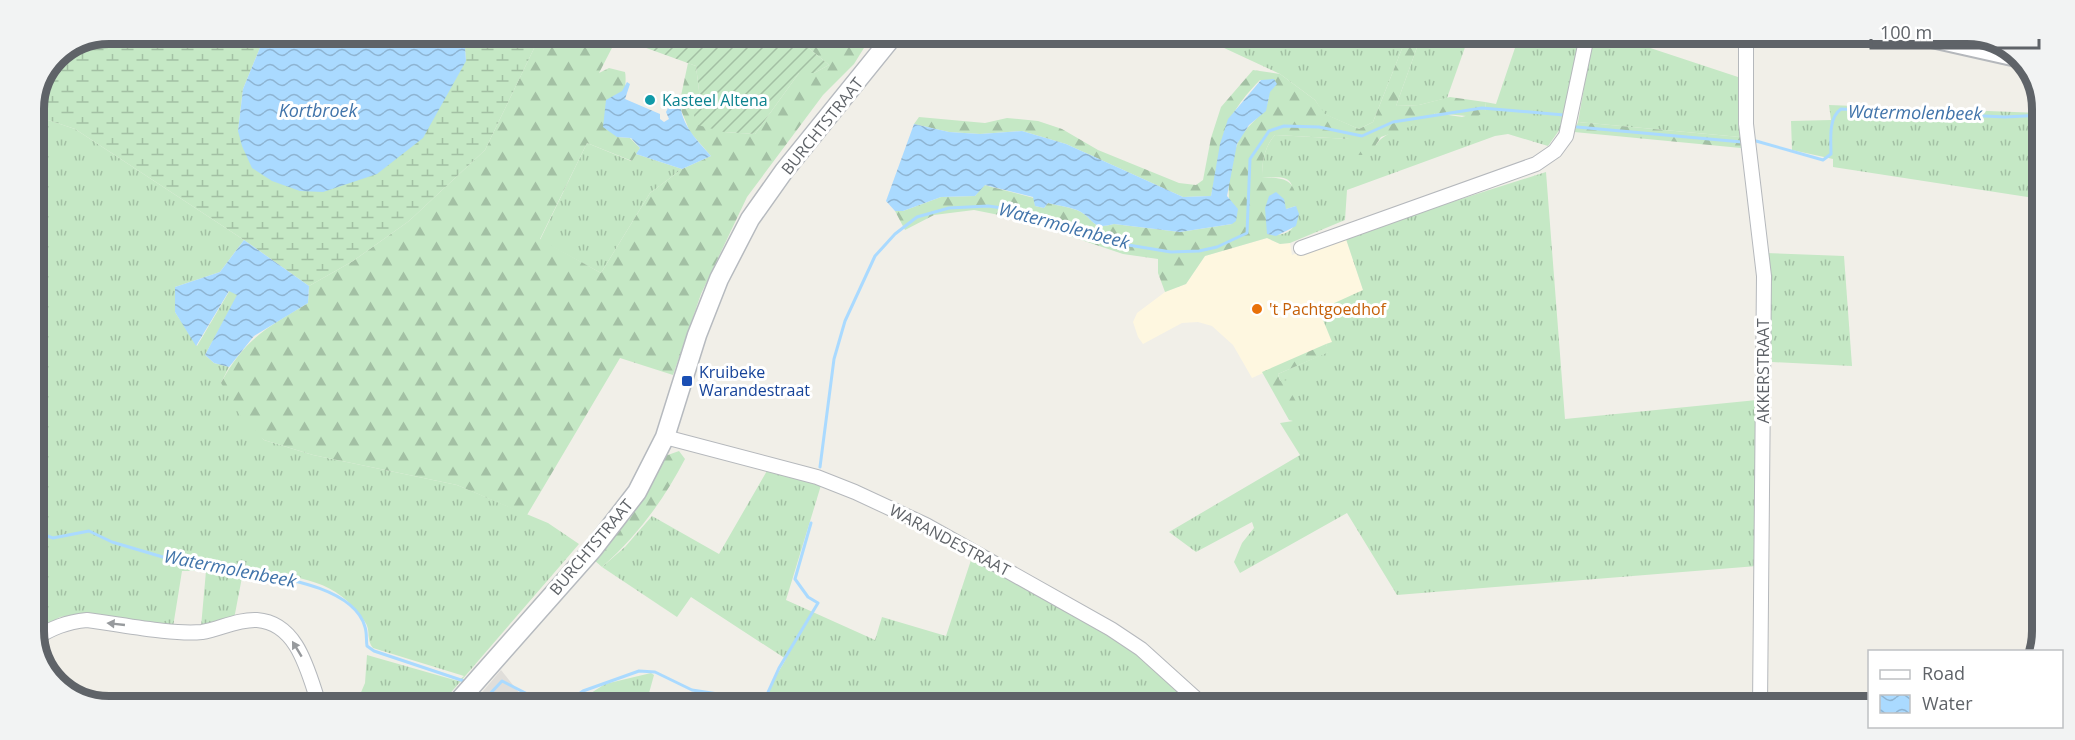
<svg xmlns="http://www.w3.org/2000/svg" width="2075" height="740" font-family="'Open Sans',sans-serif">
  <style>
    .commercial { fill: #fef7e0 }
    .industrial { fill: #e0deda }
    .grass { fill: url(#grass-tufts) }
    .forest { fill: url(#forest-firs) }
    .wetland { fill: url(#wetland-marsh) }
    .garden { fill: url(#garden-furrows) }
    .water { fill: url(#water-waves) }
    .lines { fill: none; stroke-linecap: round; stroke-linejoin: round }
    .stream { stroke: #aadaff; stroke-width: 3 }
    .minor-casing { stroke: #b5b8bc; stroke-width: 16 }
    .tertiary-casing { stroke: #b5b8bc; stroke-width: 20 }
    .secondary-casing { stroke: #b6babf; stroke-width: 21 }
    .minor { stroke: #fff; stroke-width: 14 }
    .tertiary { stroke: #fff; stroke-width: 16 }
    .secondary { stroke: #fff; stroke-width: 18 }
    .oneway { fill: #979a9d }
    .culture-dot { fill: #0f9aa8; stroke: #fff; stroke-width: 2 }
    .food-dot { fill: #e8710a; stroke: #fff; stroke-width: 2 }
    .transit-dot { fill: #1a4fb4; stroke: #fff; stroke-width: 2 }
    .labels { text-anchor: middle; stroke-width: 6; stroke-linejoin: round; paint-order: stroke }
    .culture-label { font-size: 16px; fill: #0d838f; stroke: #fff; text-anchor: start }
    .street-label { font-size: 16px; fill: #5f6368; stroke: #fff }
    .food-label { font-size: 16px; fill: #c56008; stroke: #fff; text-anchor: start }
    .transit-label { font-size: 16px; fill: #164399; stroke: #fff; text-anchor: start }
    .water-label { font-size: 18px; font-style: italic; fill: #4174aa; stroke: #fff }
    .rim { fill: none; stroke: #5f6368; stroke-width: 8 }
  </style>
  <defs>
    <pattern id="grass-tufts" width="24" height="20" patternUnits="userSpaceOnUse" patternTransform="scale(1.5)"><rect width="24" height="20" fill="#c5e8c5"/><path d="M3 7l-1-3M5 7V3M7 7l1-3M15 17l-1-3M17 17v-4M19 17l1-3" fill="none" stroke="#a3c0a4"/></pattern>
    <pattern id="forest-firs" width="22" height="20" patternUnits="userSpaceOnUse" patternTransform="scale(1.5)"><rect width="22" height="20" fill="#c5e8c5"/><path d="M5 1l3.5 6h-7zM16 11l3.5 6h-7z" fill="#a3c0a4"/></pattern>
    <pattern id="wetland-marsh" width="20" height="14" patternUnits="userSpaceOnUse" patternTransform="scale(1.5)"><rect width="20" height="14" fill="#c5e8c5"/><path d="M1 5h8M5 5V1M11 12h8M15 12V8" fill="none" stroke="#a3c0a4"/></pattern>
    <pattern id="garden-furrows" width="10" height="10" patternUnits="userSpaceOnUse" patternTransform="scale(1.5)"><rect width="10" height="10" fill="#c5e8c5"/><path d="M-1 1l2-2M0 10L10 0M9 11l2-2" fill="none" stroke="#a3c0a4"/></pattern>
    <pattern id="water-waves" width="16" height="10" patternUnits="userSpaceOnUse" patternTransform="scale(1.5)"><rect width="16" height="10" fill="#aadaff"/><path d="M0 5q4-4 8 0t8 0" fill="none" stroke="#8eb4d2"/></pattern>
  </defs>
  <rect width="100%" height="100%" fill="#f1efe8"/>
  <polygon class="commercial" points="1345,236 1363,290 1332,342 1252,378 1233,345 1212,326 1198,322 1182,323 1143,344 1138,337 1133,322 1137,313 1165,292 1186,284 1205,256 1267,238 1280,244 1290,243 1292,255"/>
  <polygon class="industrial" points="501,670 528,704 472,704"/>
  <g class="grass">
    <polygon points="1227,35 1407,36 1373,122 1359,129 1324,114 1315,100 1280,74 1222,47"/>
    <polygon points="1421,36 1469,36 1447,98 1419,105 1396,106"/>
    <path d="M1537,36H1567L1580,40L1560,129L1548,146L1508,134L1495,136L1347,190L1345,220L1290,243L1280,244L1267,238V234C1288,238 1300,228 1296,207C1292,180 1294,175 1262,178C1262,162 1264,147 1275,135L1350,139L1376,145C1387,127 1419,128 1435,113L1462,117L1486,110L1485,102L1496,104L1517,42L1532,47Z"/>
    <polygon points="1593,36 1614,36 1738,77 1740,137 1578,122"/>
    <polygon points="1829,105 2042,113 2041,199 1833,167 1833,159 1792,150 1791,121 1831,120"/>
    <path d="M33,111L45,119L75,129L244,240L220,272L175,287V312L197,346L230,290L238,295L205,355L214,363L229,367L221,383L264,440L313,455L457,485L548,523L579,544L441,704H356L365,683L367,655L458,681L464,676L373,648C366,640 371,630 365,622C335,576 292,576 243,572L234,619L201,627L206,571H182L173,627L80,614L60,617L33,632Z"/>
    <polygon points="587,143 631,161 636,154 682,169 650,193 601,273 540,240"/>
    <polygon points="1546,172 1565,419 1757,400 1757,566 1397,595 1347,513 1240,573 1234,562 1242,543 1254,528 1252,522 1196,552 1169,532 1300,455 1280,423 1293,421 1278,374 1328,352 1326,344 1332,342 1319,310 1363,290 1345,236"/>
    <polygon points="1765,253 1844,256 1852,366 1772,362"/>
    <polygon points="768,469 822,482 786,600 875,640 882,617 946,636 972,557 1124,643 1196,705 760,704 786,659 691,597 677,617 602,567 625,547 652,516 719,554"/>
    <polygon points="651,673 654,675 646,704 574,704 605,684"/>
  </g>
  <g class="forest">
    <path d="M541,34H596L615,42L599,73L609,68L625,72C628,85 619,121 617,137L630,138L640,148L632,161L587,143L540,239L601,273L650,193L682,169L711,156L690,132L679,105L688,63L696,66L700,99L724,132L755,134L799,73H814L829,65L792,34L872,35L854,64L823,95L747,197L701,294L673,375L620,358L527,515L457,485L313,455L264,440L239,414L221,383C245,338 267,328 308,303L309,286L353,261L409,221L485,150Z"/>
    <path d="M1407,36H1421L1396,106L1419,105L1450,97L1485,102L1486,110L1477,117L1435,113L1426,121L1381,137L1369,155H1353L1350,139L1275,135C1264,147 1262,162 1262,178C1285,177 1297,180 1296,206L1286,209L1267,228V238L1205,256L1186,284L1165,292L1158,273V259L1123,254L1019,219L974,210L934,215L905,230L895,211H903L941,197L975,196L984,185L1034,198L1035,206L1044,208L1048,203C1058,206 1072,207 1081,212C1095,221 1092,230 1114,224L1180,232L1232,224C1227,198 1227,170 1237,145C1248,116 1275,118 1268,81L1260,80C1217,124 1225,141 1211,196L1183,197L1066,144L1022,131L980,134L949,132L914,124L919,117L985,123L1007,118L1038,121L1062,129L1098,150L1179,183L1196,185L1203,180L1211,138L1221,107L1253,70L1280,74L1315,100L1325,114L1359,129L1373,122Z"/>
    <polygon points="1578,122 1740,137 1741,148 1574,132"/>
    <path d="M1326,344L1329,352L1278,374L1280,381L1290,380L1295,386L1291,393C1298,403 1300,411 1293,421L1289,420L1262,372Z"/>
    <path d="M679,451L685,459C663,501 638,535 602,567L594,560L639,506L665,456Z"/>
  </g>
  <polygon class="wetland" points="109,33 266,33 243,89 238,131 466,61 464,34 541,34 485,150 409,221 353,261 309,286 244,240 75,129 45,119 33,111 33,104 55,55"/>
  <polygon class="garden" points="642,34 792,34 829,65 814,73 799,73 755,134 724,132 698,125 691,108 700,99 696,66 638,45"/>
  <g class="water">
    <polygon points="266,33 464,34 466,61 423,138 377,174 323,192 300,191 272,181 252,168 242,146 238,131 243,89"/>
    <path d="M1274,79L1277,84L1270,92L1266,111L1249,125L1237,144L1227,196L1238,209L1236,221L1232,224L1180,232L1114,224C1092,230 1095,221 1081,212C1073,207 1058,206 1048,203L1044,208L1035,206L1033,197L985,185L975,196L941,197L903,211H895L886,201L914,124L949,132L980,134L1022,131L1066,144L1183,197L1211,196L1220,144L1228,119L1261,80Z"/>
    <path d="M627,82L630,84L625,99L660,114V119L664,122L669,119L666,112L675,94L681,96C677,121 696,139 711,156L682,169L636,154L640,148L631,138L617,137L603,127L606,100L622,91Z"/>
    <polygon points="1276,192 1284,199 1286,209 1296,206 1299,214 1296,226 1276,236 1267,234 1265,208 1269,196"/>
    <polygon points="244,240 309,286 308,303 254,336 229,367 214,363 205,355 237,295 229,291 196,346 175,312 175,287 220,272"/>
  </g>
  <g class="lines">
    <g class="stream">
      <polyline points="1577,127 1742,142"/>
      <path d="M1756,141L1823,160L1831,154C1831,140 1828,118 1841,109L2005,117L2042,115"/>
      <polyline points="820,467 834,359 845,321 875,256 895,234 917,217 949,208 988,206 1017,210 1110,242 1171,252 1199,251 1217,247 1247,233 1250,159 1269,131 1284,126 1319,127 1362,136 1393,122 1482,108 1564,115 1565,119"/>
      <path d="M33,531L53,538L89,531L112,542L183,563H216L229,568C266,576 353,583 365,627C367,633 366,640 367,646L374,651L464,681"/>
      <polyline points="487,697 502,681 547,704"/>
      <polyline points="565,704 583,691 639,671 655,672 692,690 764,701 779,668 818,603 808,597 795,579 811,523"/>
    </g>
    <defs>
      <g id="minor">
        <polyline points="1746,36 1746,124 1764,276 1760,707"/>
        <polyline points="1301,248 1536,164 1555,151 1566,136 1587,36"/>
        <polyline points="665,437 817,477 855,492 926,525 1111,629 1141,649 1203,705"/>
        <path d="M34,639C52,628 66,622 87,620C120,624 171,635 202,632C220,629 238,619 257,620C298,623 308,672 319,704"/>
      </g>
      <polyline id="tertiary" points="1923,37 2021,59"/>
      <polyline id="secondary" points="456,704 593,549 637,492 665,437 697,335 719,279 750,219 784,171 894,35"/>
    </defs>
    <use href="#minor" class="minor-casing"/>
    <use href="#tertiary" class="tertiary-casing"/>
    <use href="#secondary" class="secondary-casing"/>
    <use href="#minor" class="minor"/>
    <use href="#tertiary" class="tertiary"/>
    <use href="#secondary" class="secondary"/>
  </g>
  <defs><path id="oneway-solid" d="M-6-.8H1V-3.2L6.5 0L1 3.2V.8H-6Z" transform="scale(1.5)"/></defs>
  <g class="oneway">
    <use href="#oneway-solid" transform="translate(116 624) rotate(-174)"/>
    <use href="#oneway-solid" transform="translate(297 649) rotate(-121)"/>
  </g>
  <circle class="culture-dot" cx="650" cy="100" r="6"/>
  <circle class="food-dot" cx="1257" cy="309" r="6"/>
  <rect class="transit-dot" x="681" y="375" width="12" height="12" rx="3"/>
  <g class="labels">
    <g class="culture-label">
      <text x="662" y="106">Kasteel Altena</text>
    </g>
    <g class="street-label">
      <text transform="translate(822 126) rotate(-51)" y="6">BURCHTSTRAAT</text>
      <text transform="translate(1763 371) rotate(-90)" y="6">AKKERSTRAAT</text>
      <text transform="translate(950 540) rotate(28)" y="6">WARANDESTRAAT</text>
      <text transform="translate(591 547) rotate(-50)" y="6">BURCHTSTRAAT</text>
    </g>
    <g class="food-label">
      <text x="1269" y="315">'t Pachtgoedhof</text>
    </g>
    <g class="transit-label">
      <text x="699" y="378">Kruibeke<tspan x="699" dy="18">Warandestraat</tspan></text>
    </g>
    <g class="water-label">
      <text x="318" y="117">Kortbroek</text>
      <text transform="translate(1915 113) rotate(1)" y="6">Watermolenbeek</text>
      <text transform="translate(1064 226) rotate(15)" y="6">Watermolenbeek</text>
      <text transform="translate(230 569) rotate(11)" y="6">Watermolenbeek</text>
    </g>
  </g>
  <path d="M0 0H2075V740H0ZM109 44H1967A65 65 0 0 1 2032 109V631A65 65 0 0 1 1967 696H109A65 65 0 0 1 44 631V109A65 65 0 0 1 109 44Z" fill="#f2f3f3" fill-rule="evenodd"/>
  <path class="rim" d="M109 44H1967A65 65 0 0 1 2032 109V631A65 65 0 0 1 1967 696H109A65 65 0 0 1 44 631V109A65 65 0 0 1 109 44Z"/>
  <rect x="1868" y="650" width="195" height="78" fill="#ffffff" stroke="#bfc1c3" stroke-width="1.5"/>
  <rect x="1880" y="670" width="30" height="9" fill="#ffffff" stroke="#bfc1c3" stroke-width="1.5"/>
  <text x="1922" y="680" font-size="18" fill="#5f6368">Road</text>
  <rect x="1880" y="695" width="30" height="18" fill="url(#water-waves)" stroke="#bfc1c3" stroke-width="1.5"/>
  <text x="1922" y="710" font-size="18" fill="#5f6368">Water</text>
  <path d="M1871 39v9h168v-9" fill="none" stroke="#5f6368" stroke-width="3"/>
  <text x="1880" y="39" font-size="18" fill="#5f6368" stroke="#ffffff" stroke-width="4.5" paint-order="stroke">100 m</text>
</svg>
